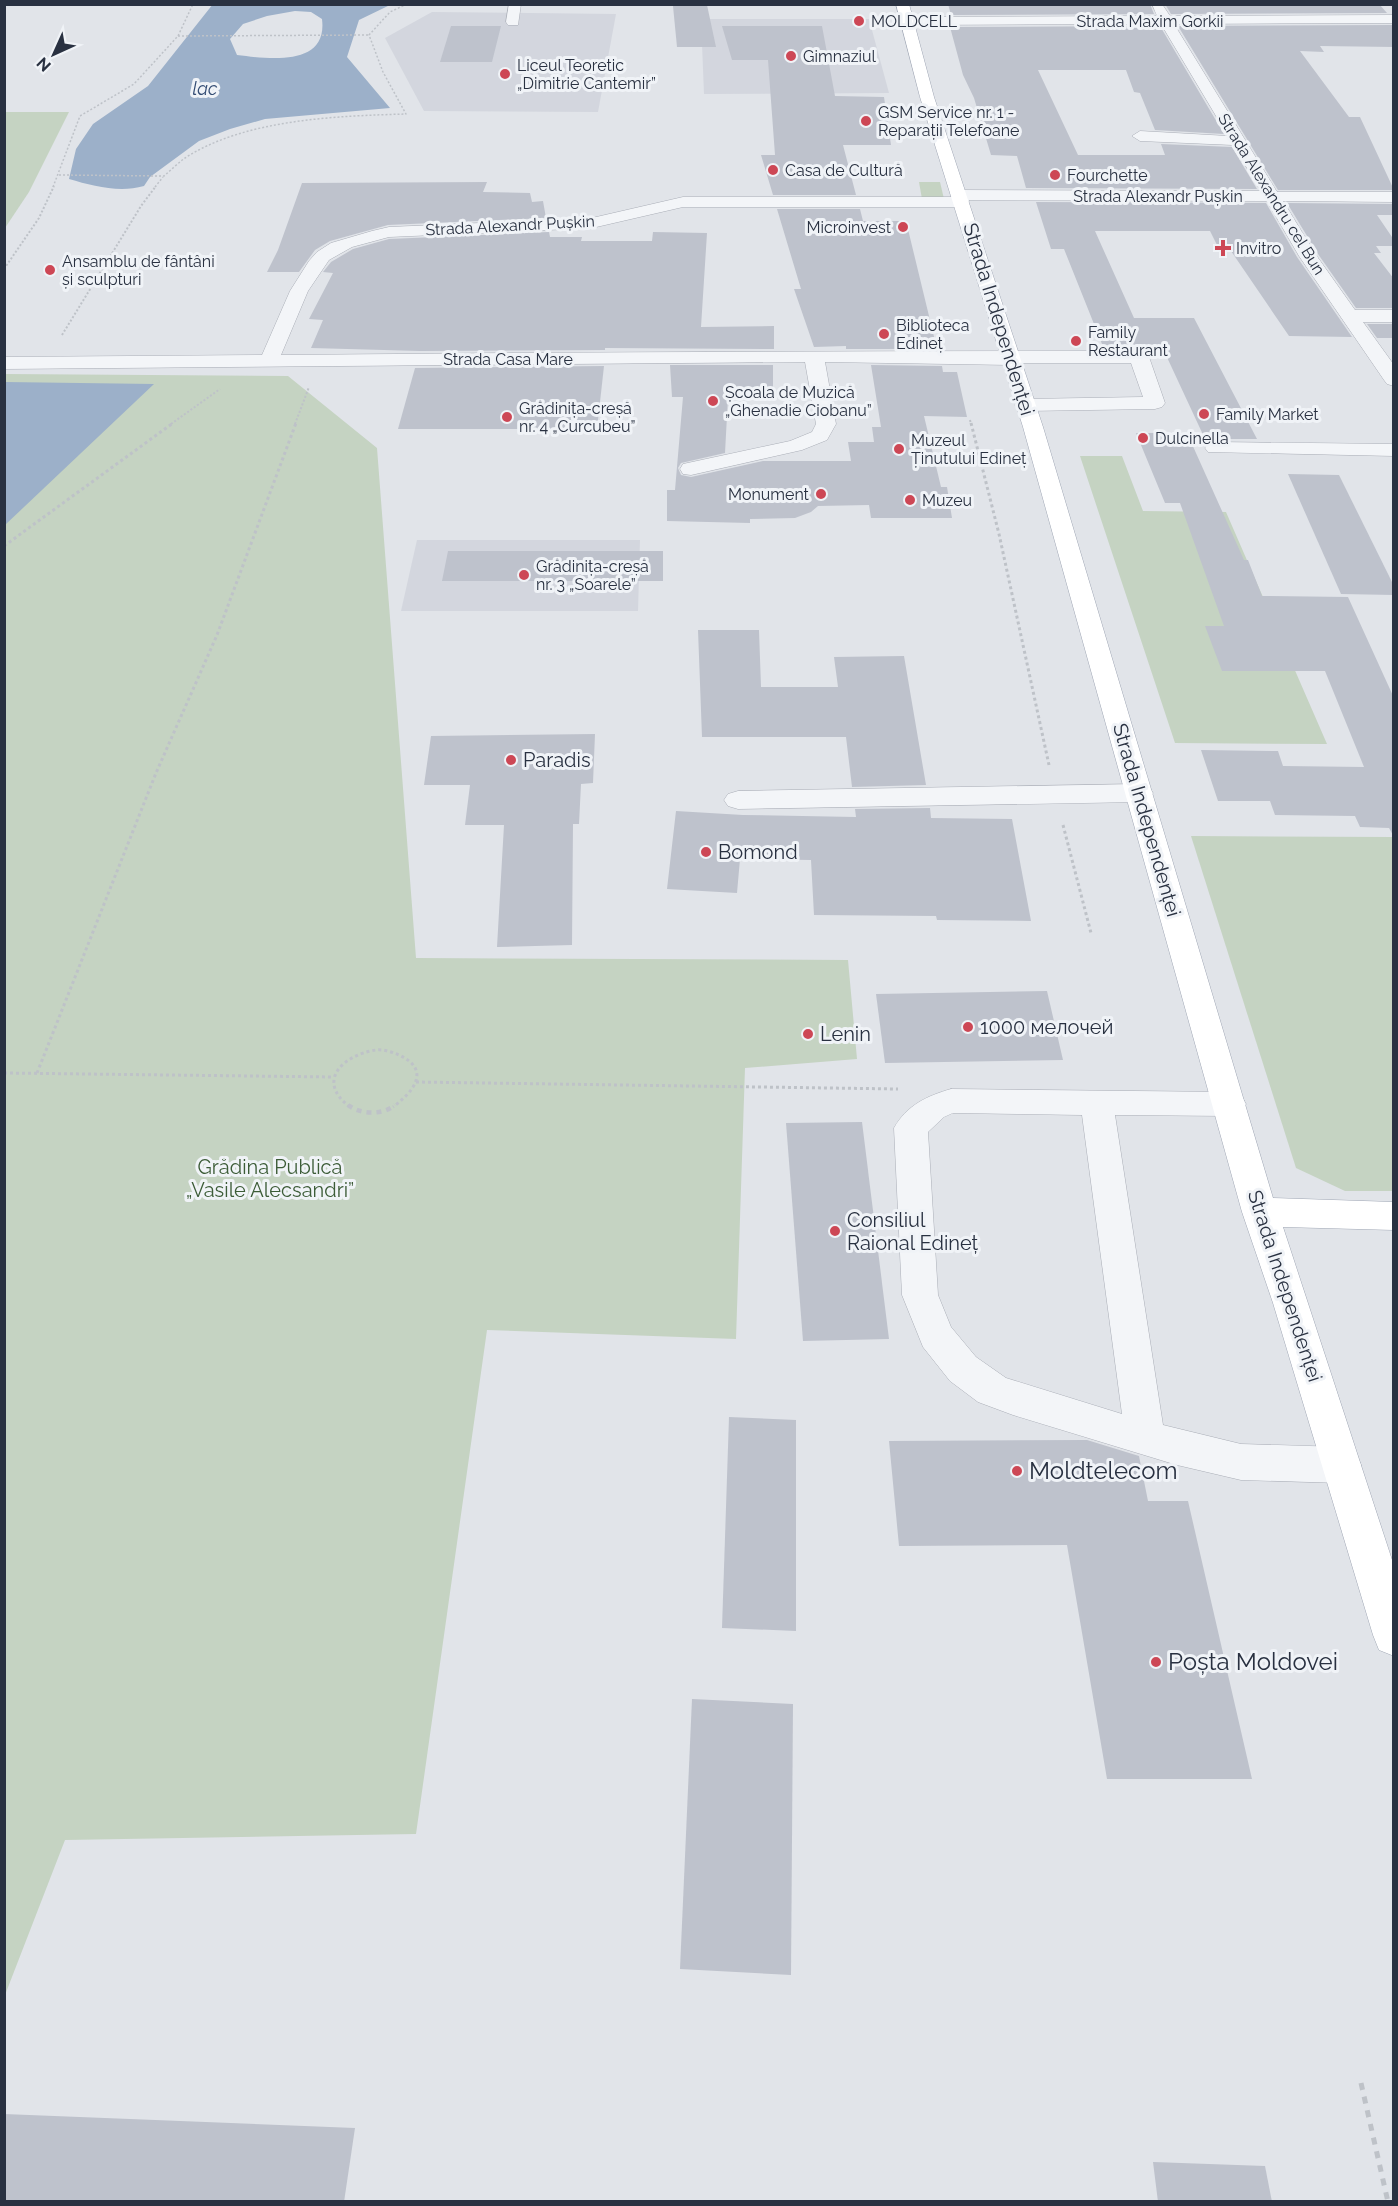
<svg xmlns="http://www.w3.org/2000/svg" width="1398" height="2206" font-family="Raleway,sans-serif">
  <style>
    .built { fill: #d3d6de }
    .green { fill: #c5d3c2 }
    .water { fill: #9cb0c9; fill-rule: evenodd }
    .building { fill: #bec2cc }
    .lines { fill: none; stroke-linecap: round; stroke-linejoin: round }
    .minor-casing { stroke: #aaaeb7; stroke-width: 1 }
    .major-casing { stroke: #a0a7b5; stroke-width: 1 }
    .path-far4 { stroke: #bec2c8; stroke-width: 1.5; stroke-dasharray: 2 2; stroke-linecap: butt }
    .path-far3 { stroke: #bec2c8; stroke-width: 2; stroke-dasharray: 2 2; stroke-linecap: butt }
    .path-far2 { stroke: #bec2c8; stroke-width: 3; stroke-dasharray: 3 3; stroke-linecap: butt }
    .path-far1 { stroke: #bec2c8; stroke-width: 4.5; stroke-dasharray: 5 5; stroke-linecap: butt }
    .path { stroke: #bec2c8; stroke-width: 5; stroke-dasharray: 7 7; stroke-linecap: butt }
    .minor { fill: #f3f5f8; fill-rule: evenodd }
    .major { fill: #fff; fill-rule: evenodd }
    .poi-dot { fill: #cd4755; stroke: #f0f3f7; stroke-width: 2 }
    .labels { text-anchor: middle; stroke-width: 6; stroke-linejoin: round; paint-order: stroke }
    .far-poi-label { font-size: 16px; fill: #293141; stroke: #f0f3f7; text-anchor: start }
    .far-street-label { font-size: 16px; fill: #293141; stroke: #f0f3f7 }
    .far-water-label { font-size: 18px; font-style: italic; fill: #344d74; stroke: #f0f3f7 }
    .street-label { font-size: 20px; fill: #293141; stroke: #f0f3f7 }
    .poi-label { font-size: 20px; fill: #293141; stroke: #f0f3f7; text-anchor: start }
    .park-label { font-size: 20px; fill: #3c5c37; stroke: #f0f3f7 }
    .near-poi-label { font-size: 24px; fill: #293141; stroke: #f0f3f7; text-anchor: start }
  </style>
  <rect width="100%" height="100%" fill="#e1e4e9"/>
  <g class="built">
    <polygon points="432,12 616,14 598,112 424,111 385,38"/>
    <polygon points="701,19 869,19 889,93 704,94"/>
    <polygon points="417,540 640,540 638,611 401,611"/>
  </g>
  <g class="green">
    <polygon points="5,112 69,112 29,192 5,228"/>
    <polygon points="919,182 940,182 944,199 922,199"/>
    <polygon points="5,374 288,376 377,448 416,958 848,960 857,1059 745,1068 736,1339 487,1330 416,1834 65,1840 5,1995"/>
    <polygon points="1080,456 1122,456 1143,511 1226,512 1327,744 1175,743"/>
    <polygon points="1191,836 1393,837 1393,1191 1345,1191 1296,1168"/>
  </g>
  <g class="water">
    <path d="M213,4L390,5L359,20L347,57L390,108L265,119L230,129L199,141L150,177L144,186C119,193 93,186 69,179L76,149L93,124L148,86ZM295,11L311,12L322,19C328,67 270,59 237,55L230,39L243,24L267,16Z"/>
    <polygon points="5,382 154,384 5,525"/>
  </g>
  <g class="building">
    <polygon points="948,4 1150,4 1154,14 951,15"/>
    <polygon points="1165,4 1379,4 1387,13 1171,14"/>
    <polygon points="707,5 716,47 677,47 673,6"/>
    <polygon points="1394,25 1394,47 1320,46 1324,52 1300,51 1349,117 1360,117 1394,190 1278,190 1178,26"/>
    <polygon points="451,26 501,26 492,62 440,62"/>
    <polygon points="722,26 822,26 835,96 884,97 891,145 843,145 856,195 773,195 761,155 775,155 768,60 732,60"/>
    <polygon points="1160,26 1224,134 1155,130 1140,93 1134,92 1126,70 1038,70 1078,155 1165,155 1161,144 1232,147 1257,189 1026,188 1017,156 991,155 974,98 963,75 950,27"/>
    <polygon points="487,182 483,192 530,193 532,202 543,201 546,218 388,225 330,241 315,250 299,272 267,272 278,250 302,183"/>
    <polygon points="1036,202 1266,203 1297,257 1352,337 1289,336 1231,251 1220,251 1210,231 1095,231 1134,318 1194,318 1257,439 1205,439 1165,353 1149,353 1139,349 1104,349 1064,249 1051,249"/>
    <polygon points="1287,203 1394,204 1394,215 1377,215 1394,240 1394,246 1376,246 1381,253 1374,253 1394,279 1394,308 1356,308 1318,254"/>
    <polygon points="777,209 860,209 863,221 906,221 937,349 846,349 846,346 814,347 794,289 801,289"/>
    <polygon points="549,232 550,237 582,237 581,241 652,241 653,232 707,233 701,327 774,326 774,349 605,348 605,350 420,351 311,348 323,320 309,319 333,273 323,272 331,262 353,249 389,239"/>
    <polygon points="1367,324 1394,324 1394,338 1377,338"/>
    <polygon points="670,365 773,365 773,397 728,397 725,453 681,463 678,468 681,475 691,477 763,461 851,461 848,442 874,442 872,427 881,427 871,365 942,366 943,372 957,372 967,417 924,416 941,487 947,487 952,518 871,518 869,505 818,506 811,512 795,518 750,519 750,523 667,521 667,490 675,490 683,397 672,397"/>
    <polygon points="604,366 597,429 398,429 415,368"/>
    <polygon points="1136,433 1187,433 1244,560 1248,560 1262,596 1348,597 1394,698 1394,837 1389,828 1360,827 1355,816 1275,815 1270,801 1218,801 1201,750 1278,751 1283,766 1364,767 1325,671 1222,671 1205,626 1224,626 1180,503 1165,503"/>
    <polygon points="1288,474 1339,475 1394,586 1394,595 1341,594"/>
    <polygon points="448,551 663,551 663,581 442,581"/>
    <polygon points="698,630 759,630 761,687 838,687 834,657 904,656 926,785 852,787 846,737 702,737"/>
    <polygon points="595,734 593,783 581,784 579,824 573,824 572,945 497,947 504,825 465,825 470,785 424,785 431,736"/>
    <polygon points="930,808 931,818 1012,819 1031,921 937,920 936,916 814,915 811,860 740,859 737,893 667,889 676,811 743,815 856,817 855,809"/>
    <polygon points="1047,991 1063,1060 885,1063 876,994"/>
    <polygon points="862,1122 889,1339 803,1341 786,1123"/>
    <polygon points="729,1417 796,1420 796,1631 722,1628"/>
    <polygon points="1087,1440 1139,1456 1148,1501 1188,1501 1252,1779 1107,1779 1067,1545 899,1546 889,1441"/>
    <polygon points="692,1699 793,1704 791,1975 680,1969"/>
    <polygon points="4,2114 355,2128 344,2202 4,2202"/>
    <polygon points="1153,2162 1265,2166 1272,2202 1158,2202"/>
  </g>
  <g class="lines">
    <defs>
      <g id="minor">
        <polygon points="509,4 521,4 518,25 508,25 506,22"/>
        <path d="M1152,4H1162L1170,16L1394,15V23L1174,24L1277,192H1394V202L1283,201L1316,255L1355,310H1394V322H1363L1394,365V386L1387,384L1384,380L1299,256L1267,201L969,200L968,205L962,207H683L592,228L389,237L352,247L329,260L308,291L281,355C567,352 853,351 1139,351L1146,353L1149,357L1165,403L1162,407L1155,409L1025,411L1018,409L1015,405L1018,401L1025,399L1143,397L1131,363H1018L1011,365L825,362L836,424L827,440L802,450L691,475L683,474L680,469L683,464L790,441L812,432L816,424L805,362L4,369V357L262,355L290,291L309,261L317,252L331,243L372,231L389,227L592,218L683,197H952L953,192L959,190L1261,191L1233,145L1140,141L1132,136L1140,131L1228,136L1161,24L906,25L899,21L906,17L1157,16Z"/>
        <polygon points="1215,442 1394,444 1394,456 1208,452 1205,448 1208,444"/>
        <polygon points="1139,784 1149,787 1153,793 1149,799 1139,802 738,809 728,806 724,800 728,794 738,791"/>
        <path d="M951,1089L1229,1092L1241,1095L1246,1104L1241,1113L1229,1116L1115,1115L1163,1425L1241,1444L1341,1447L1355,1452L1361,1465L1355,1478L1341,1483L1241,1480L1177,1465L1013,1415L978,1402L950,1381L923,1347L902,1295L894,1128C907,1105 927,1096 951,1089ZM953,1113L1082,1115L1122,1414L1006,1378L976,1357L951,1327L938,1295L928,1132L944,1117Z"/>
      </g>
      <polygon id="major" points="896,4 909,4 934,97 1043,427 1273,1198 1394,1202 1394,1230 1283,1227 1394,1566 1394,1656 1379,1650 1373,1635 1273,1303 1242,1212 1023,427 920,97"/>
    </defs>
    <use href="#minor" class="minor-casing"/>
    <use href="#major" class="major-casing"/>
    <g class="path-far4">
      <polyline points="178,36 369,35"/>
      <path d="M59,175L164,176C171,170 178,163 185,158C245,119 337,116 406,114L383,72L369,35L390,12L407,4"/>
      <polyline points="53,187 80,116 134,84 178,36 193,4"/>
      <polyline points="155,187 163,177"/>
    </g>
    <g class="path-far3">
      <polyline points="4,269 39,218 54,186"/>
      <polyline points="62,335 141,206 156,186"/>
      <polyline points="970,420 971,424"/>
      <polyline points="171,424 220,389"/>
      <polyline points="295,424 309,387"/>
    </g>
    <g class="path-far2">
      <polyline points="971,423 999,534 1049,765"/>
      <polyline points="4,546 173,423"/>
      <polyline points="1063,825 1091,933"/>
      <polyline points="4,1073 334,1077"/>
      <polyline points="37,1073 156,773 217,635 296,423"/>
      <polyline points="416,1082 898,1089"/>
      <path d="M350,1107C315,1081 343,1055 376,1050C383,1049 392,1052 399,1055C432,1070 413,1092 393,1107"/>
    </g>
    <path class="path-far1" d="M348,1105C361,1115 383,1115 395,1105"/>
    <polyline class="path" points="1361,2083 1388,2202"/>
    <use href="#minor" class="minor"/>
    <use href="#major" class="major"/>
  </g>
  <g class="poi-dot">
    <circle cx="859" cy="21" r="6"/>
    <circle cx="791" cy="56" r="6"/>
    <circle cx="505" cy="74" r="6"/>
    <circle cx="866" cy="121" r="6"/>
    <circle cx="773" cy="170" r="6"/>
    <circle cx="1055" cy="175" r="6"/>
    <circle cx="903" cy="227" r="6"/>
    <path d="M1220 239h6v6h6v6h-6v6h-6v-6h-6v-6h6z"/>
    <circle cx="50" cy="270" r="6"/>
    <circle cx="884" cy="334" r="6"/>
    <circle cx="1076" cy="341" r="6"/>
    <circle cx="713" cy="401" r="6"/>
    <circle cx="1204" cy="414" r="6"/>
    <circle cx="507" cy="417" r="6"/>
    <circle cx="1143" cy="438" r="6"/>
    <circle cx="899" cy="449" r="6"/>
    <circle cx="821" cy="494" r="6"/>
    <circle cx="910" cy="500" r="6"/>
    <circle cx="524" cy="575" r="6"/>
    <circle cx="511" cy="760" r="6"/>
    <circle cx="706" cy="852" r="6"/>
    <circle cx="968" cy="1027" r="6"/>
    <circle cx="808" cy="1034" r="6"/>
    <circle cx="835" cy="1231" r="6"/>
    <circle cx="1017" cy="1471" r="6"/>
    <circle cx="1156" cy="1662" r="6"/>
  </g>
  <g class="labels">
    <g class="far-poi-label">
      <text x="871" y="27">MOLDCELL</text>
      <text x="803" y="62">Gimnaziul</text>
      <text x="517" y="71">Liceul Teoretic<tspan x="517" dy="18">„Dimitrie Cantemir”</tspan></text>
      <text x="878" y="118">GSM Service nr. 1 -<tspan x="878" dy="18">Reparații Telefoane</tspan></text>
      <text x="785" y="176">Casa de Cultură</text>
      <text x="1067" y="181">Fourchette</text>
      <text x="891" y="233" text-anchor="end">Microinvest</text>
      <text x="1236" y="254">Invitro</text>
      <text x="62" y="267">Ansamblu de fântâni<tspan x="62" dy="18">și sculpturi</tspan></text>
      <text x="896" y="331">Biblioteca<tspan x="896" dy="18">Edineț</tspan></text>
      <text x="1088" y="338">Family<tspan x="1088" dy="18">Restaurant</tspan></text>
      <text x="725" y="398">Școala de Muzică<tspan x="725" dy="18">„Ghenadie Ciobanu”</tspan></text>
      <text x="519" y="414">Grădinița-creșă<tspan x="519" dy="18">nr. 4 „Curcubeu”</tspan></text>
      <text x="1216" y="420">Family Market</text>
      <text x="1155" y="444">Dulcinella</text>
      <text x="911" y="446">Muzeul<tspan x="911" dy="18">Ținutului Edineț</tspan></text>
      <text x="809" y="500" text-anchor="end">Monument</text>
      <text x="922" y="506">Muzeu</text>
      <text x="536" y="572">Grădinița-creșă<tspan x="536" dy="18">nr. 3 „Soarele”</tspan></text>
    </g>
    <g class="far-street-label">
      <text x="1150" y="27">Strada Maxim Gorkii</text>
      <text transform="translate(1272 194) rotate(58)" y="6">Strada Alexandru cel Bun</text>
      <text x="1158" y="202">Strada Alexandr Pușkin</text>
      <text transform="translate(510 225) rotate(-3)" y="6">Strada Alexandr Pușkin</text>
      <text x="508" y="365">Strada Casa Mare</text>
    </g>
    <g class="far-water-label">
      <text x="205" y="95">lac</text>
    </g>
    <g class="street-label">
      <text transform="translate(999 319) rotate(73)" y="7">Strada Independenței</text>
      <text transform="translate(1147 820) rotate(74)" y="7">Strada Independenței</text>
      <text transform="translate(1285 1286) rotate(72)" y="7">Strada Independenței</text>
    </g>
    <g class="poi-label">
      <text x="523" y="767">Paradis</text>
      <text x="718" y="859">Bomond</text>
      <text x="980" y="1034">1000 мелочей</text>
      <text x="820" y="1041">Lenin</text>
      <text x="847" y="1227">Consiliul<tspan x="847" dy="23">Raional Edineț</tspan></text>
    </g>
    <g class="park-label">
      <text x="270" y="1174">Grădina Publică<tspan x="270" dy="23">„Vasile Alecsandri”</tspan></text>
    </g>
    <g class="near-poi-label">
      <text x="1029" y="1479">Moldtelecom</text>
      <text x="1168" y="1670">Poșta Moldovei</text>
    </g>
  </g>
  <rect width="1398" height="2206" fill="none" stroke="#293141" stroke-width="12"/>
  <g transform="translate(54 54) rotate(225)" stroke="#f0f3f7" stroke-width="4.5" paint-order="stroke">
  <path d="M0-4.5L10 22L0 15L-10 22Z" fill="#293141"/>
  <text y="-9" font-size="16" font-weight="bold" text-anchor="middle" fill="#293141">N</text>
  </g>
</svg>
